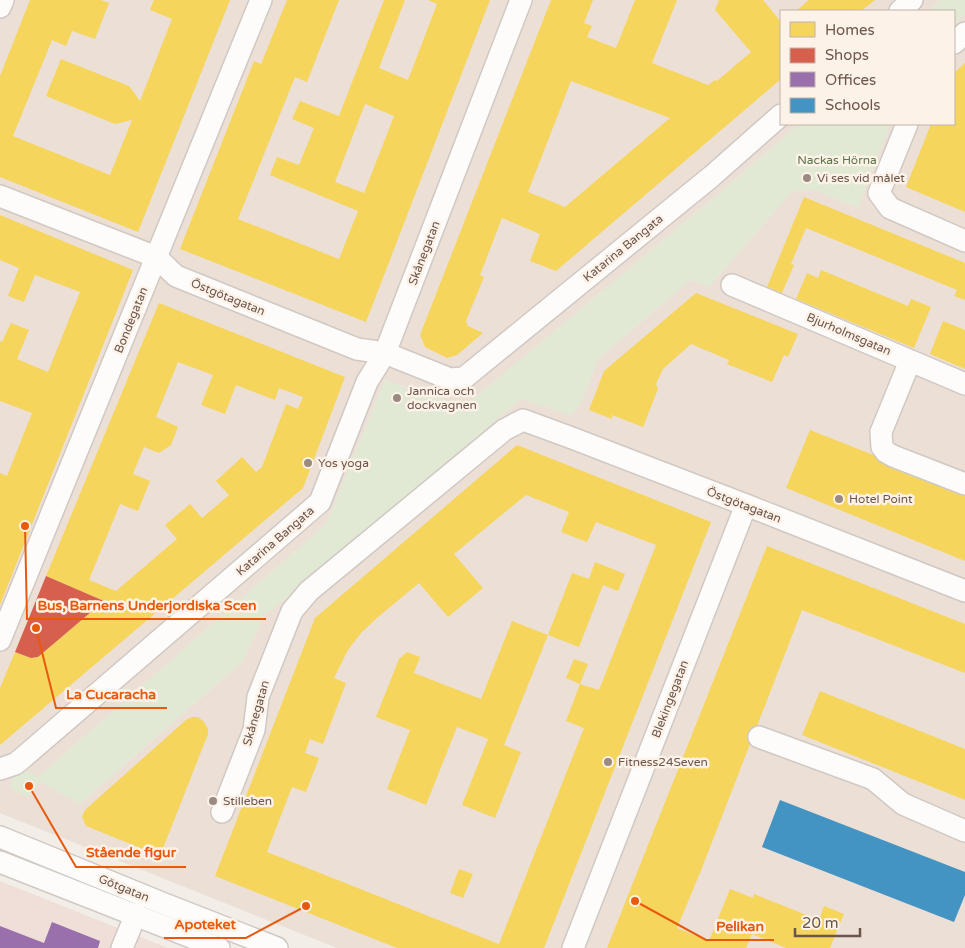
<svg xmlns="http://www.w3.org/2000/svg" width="965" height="948" font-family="'Varela Round',sans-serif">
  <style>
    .residential { fill: #ecdfd5 }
    .commercial { fill: #f0dfd9 }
    .green { fill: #e1e8d3 }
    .homes { fill: #f6d55c; fill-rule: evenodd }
    .shops { fill: #d6604d }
    .offices { fill: #9970ab }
    .schools { fill: #4393c3 }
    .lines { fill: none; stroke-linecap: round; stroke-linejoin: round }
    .minor-casing { stroke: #d0c9c3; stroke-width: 24 }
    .minor { stroke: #fdfcfb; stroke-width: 21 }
    .poi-dot { fill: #9b8a82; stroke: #fcf2e8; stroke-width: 2 }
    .labels { text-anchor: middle; stroke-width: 5; stroke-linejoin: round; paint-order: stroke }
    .park-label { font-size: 12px; fill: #5a7649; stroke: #fcf2e8 }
    .poi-label { font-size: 12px; fill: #6c554c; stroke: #fcf2e8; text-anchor: start }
    .street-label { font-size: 12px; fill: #6c554c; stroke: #fcf2e8 }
    .leader { fill: none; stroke: #e8590c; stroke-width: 2 }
    .callout-dot { fill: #e8590c; stroke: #fcf2e8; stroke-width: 2 }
    .callout-label { font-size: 14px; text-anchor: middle; font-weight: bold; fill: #e8590c; stroke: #fcf2e8; stroke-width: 5; stroke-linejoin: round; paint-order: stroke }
  </style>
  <rect width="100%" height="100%" fill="#f3ede7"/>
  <polygon class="residential" points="0,0 941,0 928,11 781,11 781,124 799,124 725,188 464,407 385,380 326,524 36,779 80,804 242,662 264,616 521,399 571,415 581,404 598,359 690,280 709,287 792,191 815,190 858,208 890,124 954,124 954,25 965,15 965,948 337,948 0,813"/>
  <polygon class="commercial" points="0,881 168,948 0,948"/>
  <g class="green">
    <polygon points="941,0 965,0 965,15 954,25 954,11 928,11"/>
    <polygon points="799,124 890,124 858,208 815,190 792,191 709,287 690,280 598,359 581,404 571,415 521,399 264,616 242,662 80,804 39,781 35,791 28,797 18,793 11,787 13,777 23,769 33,773 37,778 326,524 385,380 464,407 725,188"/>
  </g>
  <g class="homes">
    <polygon points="30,0 101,0 109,3 95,39 72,31 66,46 52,40 13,136 110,175 132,120 115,124 46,96 61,59 129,86 140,101 172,19 150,10 154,0 230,0 138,232 0,177 0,76"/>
    <path d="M287,0H339L307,82L295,77L238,219L339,259L358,211L270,175L277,157L299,165L314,128L292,119L300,101L339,116L384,0H405L379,68L408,80L437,4L428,0H490L366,322L180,249L254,61L261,64ZM365,104L394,116L364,193L335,182Z"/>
    <path d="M551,0H593L584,23L592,26L587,37L616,48L635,0H677L652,63L708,85L715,80L717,81L751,52L715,10L719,0H763L781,22V79L556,271L530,261L540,234L502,218L480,275L484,277L466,321L468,326L483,333L457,355L447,358L425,347L420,335ZM571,81L670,118L565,207L528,192Z"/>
    <polygon points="809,0 875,0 861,11 796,11"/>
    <polygon points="965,63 965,212 906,187 931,124 954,124 954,73"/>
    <polygon points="804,197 965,263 965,300 954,296 957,290 806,228 791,264 794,265 782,293 767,287"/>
    <polygon points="0,215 133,270 0,605 0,473 7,476 32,413 0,401 0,341 2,342 11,323 29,330 17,359 48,372 80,292 35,275 24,302 8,296 19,268 0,260"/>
    <polygon points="821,270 908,306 911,299 931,307 914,348 796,299 807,273 818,278"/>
    <polygon points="696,293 798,334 788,357 784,355 772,382 727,364 729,360 691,344 663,369 656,384 658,389 643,427 612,415 612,419 589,410 604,371"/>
    <path d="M159,303L345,377L303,488L0,745V688L15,652L31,658L38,657L104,601L46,576ZM178,362L213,375L201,405L225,414L236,385L275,400L279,388L303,397L298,409L286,404L262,467L256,472L242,457L216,481L229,495L202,518L190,504L165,525L177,539L116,591L89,580L120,504L138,511L150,481L133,474L144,447L159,453L171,445L178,427L156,417Z"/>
    <polygon points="943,321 965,330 965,369 930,354"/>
    <polygon points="810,430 965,491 965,561 786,488"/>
    <path d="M517,445L711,522L544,948H397L215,876L315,618ZM526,495L569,512L561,532L587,542L596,522L656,545L599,690L580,684L566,721L584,728L499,944L267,852L292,787L306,792L319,758L305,753L310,739L323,744L346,683L334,678L348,650L361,633L378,617L419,583L448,617L483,588L454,554Z"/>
    <polygon points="767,546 965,624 965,673 802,610 700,873 677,928 709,941 730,889 753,898 754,894 819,920 824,906 844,914 830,948 786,948 752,934 746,948 607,948"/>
    <polygon points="595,562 625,574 618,591 603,585 579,647 548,635 572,573 589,579"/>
    <polygon points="512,621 548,635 504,745 521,752 495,818 462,805 488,739 457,727 426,805 387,789 410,730 376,717 399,659 407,652 420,657 414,673 481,699"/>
    <polygon points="574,659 588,664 580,684 566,678"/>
    <polygon points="820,691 965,749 965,800 802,735"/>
    <polygon points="192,717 198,717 204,722 208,729 208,734 160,856 86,826 82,817 84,812 86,809 186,720"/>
    <polygon points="459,869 473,874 463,898 450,893"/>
  </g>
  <polygon class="shops" points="46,576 104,601 38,657 31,658 15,652"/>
  <polygon class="offices" points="52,922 100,941 98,948 0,948 0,926 44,943"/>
  <polygon class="schools" points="780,800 965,872 965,895 954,922 762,847"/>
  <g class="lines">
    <defs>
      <g id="minor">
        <polyline points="0,7 3,0"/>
        <polyline points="900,11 912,0"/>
        <polyline points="954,43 965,33"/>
        <polyline points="907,124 879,193 890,208 965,241"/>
        <polyline points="0,196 156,257 176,276 357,349 385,353 450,379 464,378 712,176 781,115"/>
        <polyline points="732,285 965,384"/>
        <polyline points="910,361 881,432 882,447 886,452 893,456 965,484"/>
        <polyline points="0,640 261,0"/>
        <polyline points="759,737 873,779 903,804 965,831"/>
        <polyline points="0,769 15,764 19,761 320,502 367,382 385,353 521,0"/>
        <polyline points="222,812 254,730 258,697 292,611 309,591 504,430 523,420 572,438 746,505 965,591"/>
        <polyline points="0,837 167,905 277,948"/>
        <polyline points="0,862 219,948"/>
        <polyline points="122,948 136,914"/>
        <polyline points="573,948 746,505"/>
      </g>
    </defs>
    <use href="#minor" class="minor-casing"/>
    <use href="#minor" class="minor"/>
  </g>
  <g class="poi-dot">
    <circle cx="807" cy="178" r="5"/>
    <circle cx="397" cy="398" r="5"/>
    <circle cx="308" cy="463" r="5"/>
    <circle cx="839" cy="499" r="5"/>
    <circle cx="608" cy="762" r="5"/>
    <circle cx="213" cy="801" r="5"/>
  </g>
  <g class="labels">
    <g class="park-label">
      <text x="837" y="164">Nackas Hörna</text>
    </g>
    <g class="poi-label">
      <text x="817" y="182">Vi ses vid målet</text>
      <text x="407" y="395">Jannica och<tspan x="407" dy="14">dockvagnen</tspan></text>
      <text x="318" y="467">Yos yoga</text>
      <text x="849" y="503">Hotel Point</text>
      <text x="618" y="766">Fitness24Seven</text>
      <text x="223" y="805">Stilleben</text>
    </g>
    <g class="street-label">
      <text transform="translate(623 248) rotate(-39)" y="4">Katarina Bangata</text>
      <text transform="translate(424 253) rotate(-69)" y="4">Skånegatan</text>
      <text transform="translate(228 297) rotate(22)" y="4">Östgötagatan</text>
      <text transform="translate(131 320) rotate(-68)" y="4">Bondegatan</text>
      <text transform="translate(849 334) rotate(23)" y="4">Bjurholmsgatan</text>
      <text transform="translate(744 505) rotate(21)" y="4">Östgötagatan</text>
      <text transform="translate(275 541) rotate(-41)" y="4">Katarina Bangata</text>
      <text transform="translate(670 699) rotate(-69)" y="4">Blekingegatan</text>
      <text transform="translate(256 713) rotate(-74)" y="4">Skånegatan</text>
      <text transform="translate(124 888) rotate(22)" y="4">Götgatan</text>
    </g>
  </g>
  <path class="leader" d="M25 526L27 619H266M36 628L56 708H167M29 786L76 867H186M306 906L246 938H164M635 901L706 940H774"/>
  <g class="callout-dot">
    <circle cx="25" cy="526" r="5"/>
    <circle cx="36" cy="628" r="5"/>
    <circle cx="29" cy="786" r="5"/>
    <circle cx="306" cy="906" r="5"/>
    <circle cx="635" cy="901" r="5"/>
  </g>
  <g class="callout-label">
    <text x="147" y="610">Bus, Barnens Underjordiska Scen</text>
    <text x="111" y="699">La Cucaracha</text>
    <text x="131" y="857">Stående figur</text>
    <text x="205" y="929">Apoteket</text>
    <text x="740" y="931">Pelikan</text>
  </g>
  <rect x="780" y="10" width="175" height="115" fill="#fcf2e8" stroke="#c2b3aa"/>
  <rect x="790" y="22" width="25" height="15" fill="#f6d55c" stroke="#c2b3aa"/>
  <text x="825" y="35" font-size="15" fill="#6c554c">Homes</text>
  <rect x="790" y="48" width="25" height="15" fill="#d6604d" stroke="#c2b3aa"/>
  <text x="825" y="60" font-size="15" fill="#6c554c">Shops</text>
  <rect x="790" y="72" width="25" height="15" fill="#9970ab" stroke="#c2b3aa"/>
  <text x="825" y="85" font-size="15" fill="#6c554c">Offices</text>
  <rect x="790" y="98" width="25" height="15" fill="#4393c3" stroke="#c2b3aa"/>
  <text x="825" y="110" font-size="15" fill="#6c554c">Schools</text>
  <path d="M795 928v8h65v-8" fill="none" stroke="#6c554c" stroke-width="2.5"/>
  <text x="802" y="928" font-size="15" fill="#6c554c" stroke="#fcf2e8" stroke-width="4" paint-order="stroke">20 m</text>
</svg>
